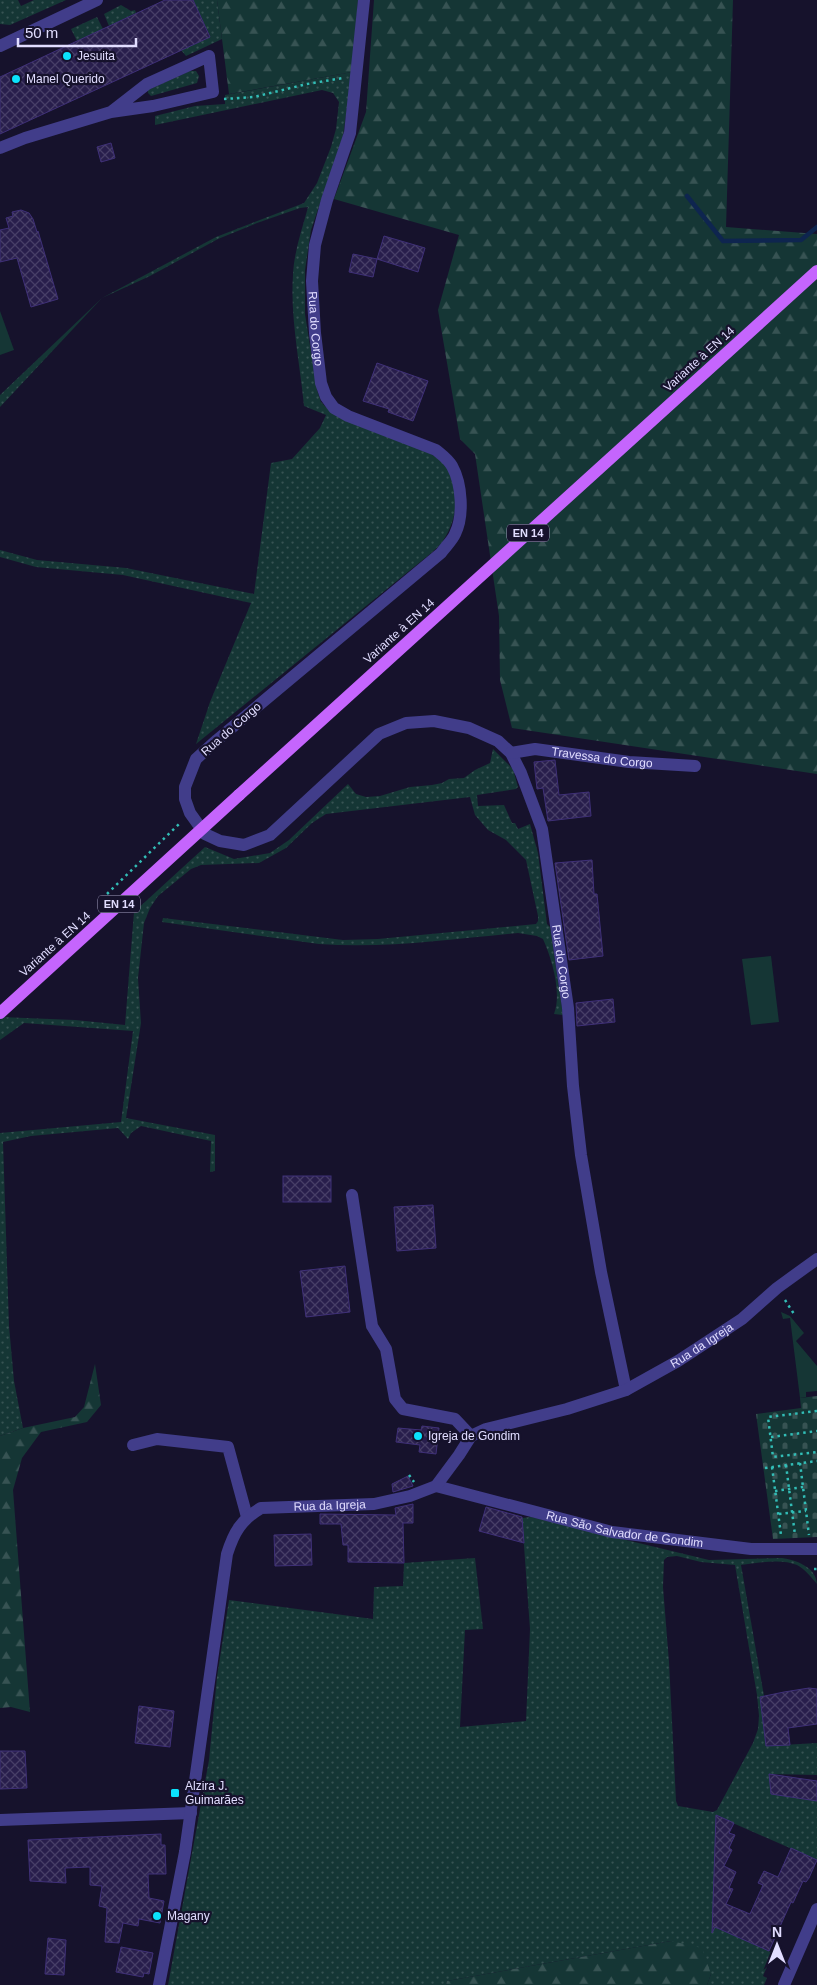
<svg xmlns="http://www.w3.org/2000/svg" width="817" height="1985" font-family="Arial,sans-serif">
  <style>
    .grass { fill: url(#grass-dots); fill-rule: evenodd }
    .forest { fill: url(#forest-firs) }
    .cemetery { fill: url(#cemetery-stones) }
    .garden { fill: #153635 }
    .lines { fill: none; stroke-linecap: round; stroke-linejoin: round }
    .stream { stroke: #0e254f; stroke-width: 4.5 }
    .building { fill: url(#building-cross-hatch); stroke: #3f3078 }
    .path { stroke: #32bdb6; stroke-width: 2.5; stroke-dasharray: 2.5 4; stroke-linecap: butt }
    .minor { stroke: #413d8a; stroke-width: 12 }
    .tertiary { stroke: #413d8a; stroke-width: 12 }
    .primary { stroke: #c565fd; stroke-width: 12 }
    .primary-bridge { stroke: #c565fd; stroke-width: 12 }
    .poi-dot { fill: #0be2fc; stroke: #16122c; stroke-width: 2 }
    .labels { text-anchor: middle; stroke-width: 4.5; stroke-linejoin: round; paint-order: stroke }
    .shield { fill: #16122c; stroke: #a4a0c0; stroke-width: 1 }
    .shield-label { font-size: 11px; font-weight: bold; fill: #e1ddff }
    .poi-label { font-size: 12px; fill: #e1ddff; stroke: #16122c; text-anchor: start }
    .street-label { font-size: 12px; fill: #e1ddff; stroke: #16122c }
  </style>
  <defs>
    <pattern id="grass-dots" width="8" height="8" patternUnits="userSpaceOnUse" patternTransform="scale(1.25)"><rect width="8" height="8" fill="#153635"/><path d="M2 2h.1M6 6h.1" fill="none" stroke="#375353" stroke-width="1.8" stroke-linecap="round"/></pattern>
    <pattern id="forest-firs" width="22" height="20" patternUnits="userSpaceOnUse" patternTransform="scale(1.25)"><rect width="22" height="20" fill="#153635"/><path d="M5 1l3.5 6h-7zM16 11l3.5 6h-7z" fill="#375353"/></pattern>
    <pattern id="cemetery-stones" width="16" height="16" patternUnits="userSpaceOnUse" patternTransform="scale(1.25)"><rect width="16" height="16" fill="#153635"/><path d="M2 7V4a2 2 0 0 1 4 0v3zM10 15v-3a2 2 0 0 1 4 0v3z" fill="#375353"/></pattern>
    <pattern id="building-cross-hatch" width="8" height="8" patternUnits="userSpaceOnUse" patternTransform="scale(1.25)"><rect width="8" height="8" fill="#281e4c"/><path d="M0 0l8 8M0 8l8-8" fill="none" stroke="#473e67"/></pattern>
  </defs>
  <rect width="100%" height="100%" fill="#16122c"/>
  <g class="grass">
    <polygon points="0,0 18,0 21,6 34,0 66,0 10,25 0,24"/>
    <polygon points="193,0 217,0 222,39 186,56 181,50 210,36"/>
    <polygon points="121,5 131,11 135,10 136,13 109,26 104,14"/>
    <polygon points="97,17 103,29 77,41 71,29"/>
    <polygon points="190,71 196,71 199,76 197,83 151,96 148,93 148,90"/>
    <path d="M352,72L343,136L311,230L305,270V314L317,390L321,402L328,409L429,453C433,455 438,458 442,462C463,481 458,518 444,539C441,545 435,549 430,554L196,744L210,702L251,603L123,575L36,567L0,557V550L37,560L126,568L254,594L271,463L292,459L320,428L326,415L304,406C300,363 290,318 293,275C294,251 302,230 308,207L300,208L257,223L218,239L150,276L102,298L0,407V395L102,298L216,237L304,203L317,183L331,147L336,129L339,102L333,93L322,90L155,125V116L195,106L225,104V95Z"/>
    <path d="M493,749L513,769L518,787L516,789L477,795L478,806L504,805L512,823H515L518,829L530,824L538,853L547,924L550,927L563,1015L554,1014C562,993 552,959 543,939L537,936L518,933C452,939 385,949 319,944L162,922L163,918L343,940L378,939L536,924L538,921V916L526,860L506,840L488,830L475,815L470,797L326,814L312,823L286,848L259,863L201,865L191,869L158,896L150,908L144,923L138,978L141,1023L126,1118L215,1135V1171L210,1172L211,1141L141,1126L131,1133L128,1139L118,1128L31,1136L3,1142L9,1326L14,1381L23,1428L0,1436V1133L121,1122L133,1031L24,1023L0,1040V1017L75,1020L125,1025L134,912L205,847L234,859L270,853L289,840L348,784L356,794L366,797L380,796L410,787L432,785L442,783L449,779L464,778L475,770L490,763Z"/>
    <path d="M531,1517L709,1560L782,1558C796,1560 816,1567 817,1584C811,1577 805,1569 797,1565C781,1558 757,1563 741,1565L764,1696L760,1698L766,1746L817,1743V1775L769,1774L771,1794L817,1801V1860L717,1816L713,1926L773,1953L763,1976L767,1978L764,1985H707L711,1974L671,1941L447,1981L446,1985H168L209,1760L217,1677L229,1600L373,1619L374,1587L403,1586L404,1563L475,1558L483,1629L465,1630L460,1727L526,1721L530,1629L522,1518ZM677,1556L701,1562L735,1565L757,1695L759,1716L758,1729L753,1743L717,1810L713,1812L678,1806L676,1801L669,1662L663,1587L664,1560L667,1557Z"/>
  </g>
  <g class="forest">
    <polygon points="217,0 358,0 352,72 229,94"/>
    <polygon points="374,0 733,0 726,227 817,234 817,774 512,728 500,680 499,616 475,454 460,439 438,310 459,235 334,199 366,112"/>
    <polygon points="95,1364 101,1405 87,1422 41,1432 22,1458 13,1490 30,1712 11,1707 0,1708 0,1436 23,1428 75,1417 84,1407"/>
    <polygon points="671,1941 702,1948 711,1974 707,1985 446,1985 447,1981"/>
  </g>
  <polygon class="cemetery" points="817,1396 817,1537 773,1539 756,1414 801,1408 800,1398"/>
  <g class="garden">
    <polygon points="0,311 14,350 0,355"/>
    <polygon points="771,956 779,1022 751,1025 742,959"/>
    <polygon points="781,1312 790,1316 804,1333 796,1341 817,1366 817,1391 806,1392 806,1397 800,1398 790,1318 783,1319"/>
  </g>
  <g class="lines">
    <polyline class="stream" points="687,196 723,241 801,240 817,227"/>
  </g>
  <g class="building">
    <polygon points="165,0 193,0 210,37 0,134 0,77"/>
    <polygon points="111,143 115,158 101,162 97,147"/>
    <polygon points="21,210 29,213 33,219 37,232 38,231 58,299 31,307 17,258 0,262 0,230 9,228 6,218 13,216 12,212"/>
    <polygon points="384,236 425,248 418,272 377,259 373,277 349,272 353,254 377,259"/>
    <polygon points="377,363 428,381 413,421 388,412 389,409 363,401"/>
    <polygon points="555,760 559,795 589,792 591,816 548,821 543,788 537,789 534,762"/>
    <polygon points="592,860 594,894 597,894 603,956 569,960 555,863"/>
    <polygon points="613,999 615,1022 577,1026 576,1003"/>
    <rect x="283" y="1176" width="48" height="26"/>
    <polygon points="433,1205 436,1248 397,1251 394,1207"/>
    <polygon points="345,1266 350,1312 306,1317 300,1271"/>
    <polygon points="422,1426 439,1428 436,1454 419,1452 420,1445 396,1442 398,1428 421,1430"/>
    <polygon points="408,1476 413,1486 393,1492 392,1484"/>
    <polygon points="413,1504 413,1523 403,1523 404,1563 348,1562 348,1545 343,1545 341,1524 320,1524 320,1514 396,1515 395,1508"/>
    <polygon points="486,1507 522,1517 524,1543 479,1531"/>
    <polygon points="311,1534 312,1565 275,1566 274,1535"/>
    <polygon points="809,1688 817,1689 817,1724 788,1728 790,1745 766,1746 760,1697 784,1692"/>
    <polygon points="139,1706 174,1711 170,1747 135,1743"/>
    <polygon points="0,1751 25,1751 27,1788 0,1789"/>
    <polygon points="769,1774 817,1781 817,1801 771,1794"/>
    <polygon points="716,1815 734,1823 729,1833 735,1835 729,1848 732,1850 724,1866 736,1872 729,1888 733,1889 726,1904 750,1914 763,1885 758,1883 764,1871 778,1877 791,1848 817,1860 809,1878 806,1882 803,1881 793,1903 791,1902 769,1951 715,1927 712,1933"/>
    <polygon points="161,1834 161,1845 165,1845 166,1874 148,1874 149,1898 164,1901 160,1923 139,1919 138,1926 123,1923 119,1943 105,1942 107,1908 99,1906 102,1886 90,1885 90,1867 65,1868 66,1883 30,1881 28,1840"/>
    <polygon points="48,1938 66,1940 64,1975 45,1974"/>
    <polygon points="121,1947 153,1953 149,1974 144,1973 143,1977 116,1972"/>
  </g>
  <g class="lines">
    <g class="path">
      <polyline points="224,99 254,97 307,84 343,78"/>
      <polyline points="107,894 180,823"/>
      <polyline points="785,1300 794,1314"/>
      <polyline points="817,1411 768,1417 773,1457 817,1452"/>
      <polyline points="771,1437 817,1431"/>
      <polyline points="800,1463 809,1535"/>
      <polyline points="786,1465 795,1535"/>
      <polyline points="772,1467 781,1535"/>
      <polyline points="765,1468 817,1461"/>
      <polyline points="409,1475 414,1482"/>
      <polyline points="775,1491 803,1487"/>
      <polyline points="779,1514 806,1511"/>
      <polyline points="814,1569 817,1569"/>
    </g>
    <g class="minor">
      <path id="s1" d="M364,0L350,133L327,200L315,245L312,281L315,333L321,383L326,397L334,408L348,416L436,450C442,455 448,459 452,466C462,484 464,516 455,534C452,541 445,547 441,553L217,740L196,759L185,787V799L190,813L205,834L220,841L244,845L270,835L379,734L406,723L434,721L469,728L498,741L511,753L521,773L542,829L568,1008L573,1086L581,1155L601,1272L626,1390"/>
      <polyline points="0,46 97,0"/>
      <polyline points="0,148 25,138 111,112 153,106 213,92 209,56 147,84 111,112"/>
      <path id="s2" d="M511,753L535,749L629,762L695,766"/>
      <polyline points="352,1195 372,1326 386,1349 395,1399 403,1409 455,1419 471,1436"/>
      <polyline points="133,1445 157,1439 228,1447 247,1517"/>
      <path id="s3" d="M436,1486L612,1532L751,1549H817"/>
      <polyline points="0,1820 191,1813"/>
      <polyline points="784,1985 817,1909"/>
    </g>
    <path class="tertiary" id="s4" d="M159,1985L185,1852L227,1554C234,1532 241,1520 261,1508L374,1504L410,1496L436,1486L459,1455L471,1436L486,1429L567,1409L626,1390L678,1361L742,1319L777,1288L817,1259"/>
    <polyline class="primary" points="239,795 817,271"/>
    <polyline class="primary-bridge" points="0,1013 239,795"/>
  </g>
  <g class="poi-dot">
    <circle cx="67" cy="56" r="5"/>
    <circle cx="16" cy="79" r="5"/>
    <circle cx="418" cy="1436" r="5"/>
    <rect x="170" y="1788" width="10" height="10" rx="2.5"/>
    <circle cx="157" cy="1916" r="5"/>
  </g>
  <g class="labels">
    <g class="shield">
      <rect x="507" y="524.5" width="42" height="17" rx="4"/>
      <rect x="98" y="895.5" width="42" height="17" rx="4"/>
    </g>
    <g class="shield-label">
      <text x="528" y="537">EN 14</text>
      <text x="119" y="908">EN 14</text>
    </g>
    <g class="poi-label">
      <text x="77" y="60">Jesuita</text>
      <text x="26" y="83">Manel Querido</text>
      <text x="428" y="1440">Igreja de Gondim</text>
      <text x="185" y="1790">Alzira J.<tspan x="185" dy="14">Guimarães</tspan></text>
      <text x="167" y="1920">Magany</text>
    </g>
    <g class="street-label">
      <text dy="4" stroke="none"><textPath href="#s1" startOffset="335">Rua do Corgo</textPath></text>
      <text transform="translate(699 359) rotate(-42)" y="4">Variante à EN 14</text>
      <text transform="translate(399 631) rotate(-42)" y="4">Variante à EN 14</text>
      <text transform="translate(231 729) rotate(-41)" y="4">Rua do Corgo</text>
      <text dy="4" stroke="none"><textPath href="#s2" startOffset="92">Travessa do Corgo</textPath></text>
      <text transform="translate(55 944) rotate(-42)" y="4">Variante à EN 14</text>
      <text dy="4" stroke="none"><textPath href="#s1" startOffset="1624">Rua do Corgo</textPath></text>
      <text dy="4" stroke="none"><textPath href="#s4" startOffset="984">Rua da Igreja</textPath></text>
      <text dy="4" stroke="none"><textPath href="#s4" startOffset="564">Rua da Igreja</textPath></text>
      <text dy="4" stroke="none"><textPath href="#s3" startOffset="194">Rua São Salvador de Gondim</textPath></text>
    </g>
  </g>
  <g transform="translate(777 1945)" stroke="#16122c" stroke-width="4" paint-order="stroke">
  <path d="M0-4L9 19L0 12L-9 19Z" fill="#e1ddff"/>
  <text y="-8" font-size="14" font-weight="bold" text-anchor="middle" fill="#e1ddff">N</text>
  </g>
  <path d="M18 38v8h118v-8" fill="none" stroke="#e1ddff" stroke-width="2.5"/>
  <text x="25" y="38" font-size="15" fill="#e1ddff" stroke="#16122c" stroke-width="4" paint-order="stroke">50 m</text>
</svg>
